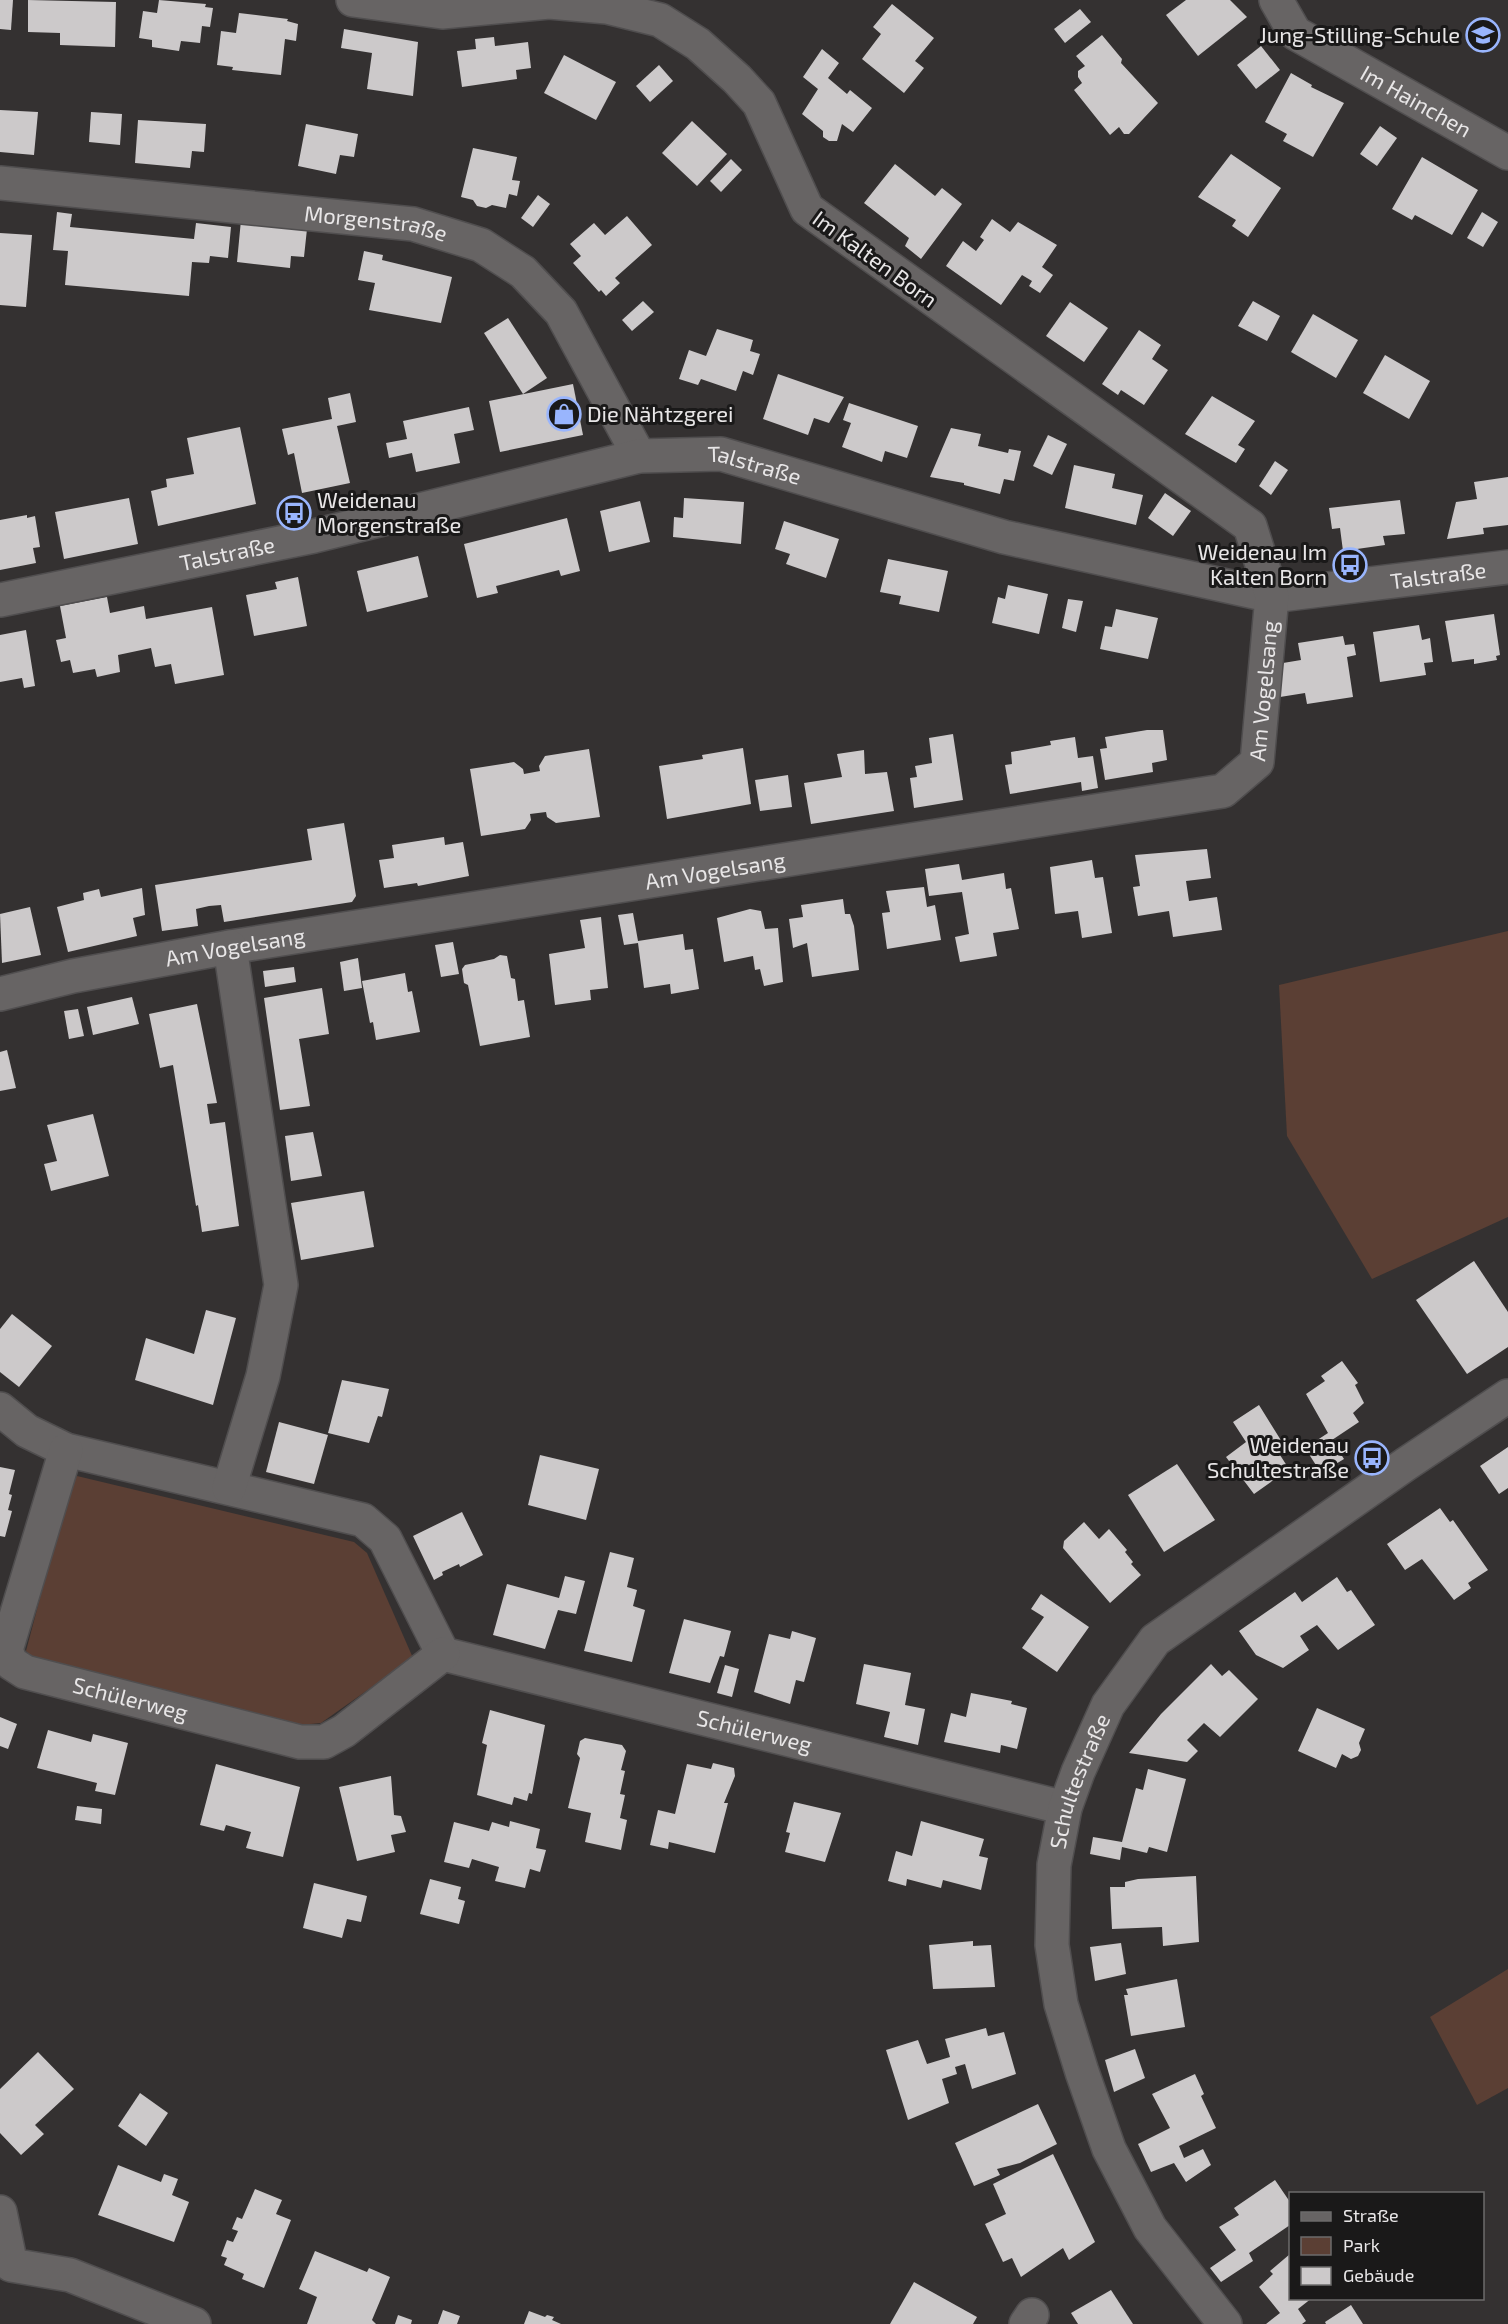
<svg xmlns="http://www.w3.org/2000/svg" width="1508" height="2324" font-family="'Exo 2',sans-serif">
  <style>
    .green { fill: #5b3f34 }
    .building { fill: #ccc9ca }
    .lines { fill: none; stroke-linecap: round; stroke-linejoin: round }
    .minor-casing { stroke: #504e4f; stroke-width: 36 }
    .minor { stroke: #676464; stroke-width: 33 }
    .labels { text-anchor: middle; stroke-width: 6; stroke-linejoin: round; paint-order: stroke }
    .poi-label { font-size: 22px; fill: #e8e6e7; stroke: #1a1919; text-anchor: end }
    .street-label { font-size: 22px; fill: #e8e6e7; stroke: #1a1919 }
  </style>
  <rect width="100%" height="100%" fill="#343131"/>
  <g class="green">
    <polygon points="1508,931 1508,1217 1372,1279 1287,1136 1279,985"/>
    <polygon points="77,1476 354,1542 367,1553 413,1658 321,1723 300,1725 34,1660 26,1651 69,1488"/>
    <polygon points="1508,1969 1508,2088 1477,2105 1430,2017"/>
  </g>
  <g class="building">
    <polygon points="0,0 13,0 11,30 0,29"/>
    <polygon points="28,0 116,2 115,47 60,45 60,33 28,32"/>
    <polygon points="159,0 206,4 205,7 213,8 210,27 202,26 200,43 181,41 179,51 152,47 152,40 139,38 143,11 157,13"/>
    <polygon points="1186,0 1230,0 1247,17 1198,56 1166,15"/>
    <polygon points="892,4 934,38 915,61 924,68 904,93 862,59 881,34 873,27"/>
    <polygon points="1080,9 1091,22 1065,43 1054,29"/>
    <polygon points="239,13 288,19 287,21 298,24 296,41 285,39 281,75 232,70 233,67 217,65 221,31 236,33"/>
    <polygon points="344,29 418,42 413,96 367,89 372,53 341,48"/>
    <polygon points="1102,35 1122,59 1121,63 1158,103 1129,134 1124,134 1119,127 1110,135 1074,90 1082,83 1078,77 1078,71 1085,66 1076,56"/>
    <polygon points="494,37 495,46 528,42 531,68 516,70 517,79 462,87 457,51 476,49 475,39"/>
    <polygon points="1261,46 1280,70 1256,89 1237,65"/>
    <polygon points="822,49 839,63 828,78 847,94 850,90 872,108 853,132 842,124 837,141 829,141 823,137 823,131 802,114 818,89 803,77"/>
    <polygon points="564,55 616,82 596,120 544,93"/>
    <polygon points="659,65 673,81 650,102 636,86"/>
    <polygon points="1291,73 1312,85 1311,87 1344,103 1313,157 1283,141 1287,134 1265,122"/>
    <polygon points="0,110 38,112 34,155 0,152"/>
    <polygon points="91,112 122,114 120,145 89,142"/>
    <polygon points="138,120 206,124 204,152 192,151 190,168 135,163"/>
    <polygon points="692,121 727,154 697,186 662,153"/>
    <polygon points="306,124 358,134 354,157 340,155 336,174 298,166"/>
    <polygon points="1380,126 1397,138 1377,166 1360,154"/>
    <polygon points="473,148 517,157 512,180 520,181 517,196 509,194 506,208 492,205 486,208 477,206 473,200 461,197"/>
    <polygon points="1231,154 1281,188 1248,237 1232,226 1236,220 1198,197"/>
    <polygon points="1422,157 1478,190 1452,235 1415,215 1412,220 1392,209"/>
    <polygon points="731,159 742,170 721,192 710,181"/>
    <polygon points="895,164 935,196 942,188 962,204 921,259 905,246 909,238 864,203"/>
    <polygon points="538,195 550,204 533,227 521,218"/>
    <polygon points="57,212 72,214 70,227 194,239 196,223 231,227 228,258 210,256 209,263 192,262 189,296 65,285 68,251 53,250"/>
    <polygon points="1482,212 1498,222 1483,247 1467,238"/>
    <polygon points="627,216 652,245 615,278 620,283 606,296 601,290 599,292 573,263 581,256 570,244 594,223 605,235"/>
    <polygon points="992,219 1010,232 1018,222 1057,245 1042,267 1053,275 1040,293 1029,286 1032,281 1022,275 1001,305 946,266 963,241 976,251 984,240 980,237"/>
    <polygon points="241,220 307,229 304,257 291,256 290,268 237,262"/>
    <polygon points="0,233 32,235 26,307 0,305"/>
    <polygon points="364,251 383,255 382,260 452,277 441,323 369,310 375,283 358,280"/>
    <polygon points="643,301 654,312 632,331 622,320"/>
    <polygon points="1253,301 1280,316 1267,341 1238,326"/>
    <polygon points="1070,302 1108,328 1084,362 1046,336"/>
    <polygon points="1313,314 1358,340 1336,378 1291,352"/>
    <polygon points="508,318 547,378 523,394 484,333"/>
    <polygon points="717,329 753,340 750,351 760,354 753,375 743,371 736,391 701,379 698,385 679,379 689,350 706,356"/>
    <polygon points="1139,330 1161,345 1152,359 1168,370 1144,405 1121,390 1118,395 1102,384"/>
    <polygon points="1385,355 1430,381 1409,419 1363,393"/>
    <polygon points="778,374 844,397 829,423 814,418 808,435 763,419"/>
    <polygon points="573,384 583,435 500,452 489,401"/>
    <polygon points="350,393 356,422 337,426 350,483 302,493 294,453 288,455 282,429 332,419 328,398"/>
    <polygon points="1212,396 1255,421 1238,445 1245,449 1236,463 1185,434"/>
    <polygon points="849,403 918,426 907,458 885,451 882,462 842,447 851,423 843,420"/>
    <polygon points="469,407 474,430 454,434 460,463 416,472 412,453 389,458 386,443 407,439 403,421"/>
    <polygon points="240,427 256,504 158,526 151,491 167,487 166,479 194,474 187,438"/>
    <polygon points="951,428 981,434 978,446 1008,453 1009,449 1021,451 1014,481 1004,479 1000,494 964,485 964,483 930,477"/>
    <polygon points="1048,435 1067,444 1052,475 1033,466"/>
    <polygon points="1275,461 1288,470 1271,495 1259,486"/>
    <polygon points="1074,465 1115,474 1112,488 1143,495 1136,525 1065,508"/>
    <polygon points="1508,477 1508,525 1483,528 1484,534 1447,539 1456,502 1477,499 1474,482"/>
    <polygon points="1165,493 1191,511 1173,536 1148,518"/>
    <polygon points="129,498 138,544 64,559 55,512"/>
    <polygon points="684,498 744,502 741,544 673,537 674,517 683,518"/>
    <polygon points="1400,500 1405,534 1383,536 1385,545 1343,551 1340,528 1332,529 1329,508"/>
    <polygon points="640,501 650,542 609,552 600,511"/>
    <polygon points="27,515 27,518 35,516 40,547 33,548 36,563 0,570 0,520"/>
    <polygon points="567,518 580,571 561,576 559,570 496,586 498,593 477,598 464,544"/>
    <polygon points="784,521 839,539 826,578 786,564 790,554 775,549"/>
    <polygon points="418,556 428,597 367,612 357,571"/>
    <polygon points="888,559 948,571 939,612 899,604 901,596 880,592"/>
    <polygon points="298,577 307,626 254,636 246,595 277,589 275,582"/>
    <polygon points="1008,585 1048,594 1039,634 992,623 998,597 1005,599"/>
    <polygon points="107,597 110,613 144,606 146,619 212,607 224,675 175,684 171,664 155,667 151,648 118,655 120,672 97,677 95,669 73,673 70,660 61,662 56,640 66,638 60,606"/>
    <polygon points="1068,599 1083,601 1076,632 1062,628"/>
    <polygon points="1116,609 1158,618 1148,659 1100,649 1105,626 1112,627"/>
    <polygon points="1494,614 1500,655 1496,656 1497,660 1474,664 1474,659 1452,662 1445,621"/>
    <polygon points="1419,625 1422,640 1430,638 1433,662 1424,663 1426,675 1380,682 1373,632"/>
    <polygon points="26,630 35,686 24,688 22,678 0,682 0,635"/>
    <polygon points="1343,636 1345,645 1354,644 1356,655 1347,657 1353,697 1307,704 1305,693 1280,697 1283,663 1301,660 1298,643"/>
    <polygon points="1147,730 1163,730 1167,760 1152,763 1153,772 1105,780 1100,749 1107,748 1105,737"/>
    <polygon points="953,734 963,800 914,808 910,778 917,777 915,766 932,763 929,738"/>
    <polygon points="1075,737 1078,758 1093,756 1098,788 1082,791 1081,782 1010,794 1005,765 1012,764 1011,752 1051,745 1050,741"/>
    <polygon points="743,748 751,804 667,819 659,766 703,759 702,755"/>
    <polygon points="589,749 600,817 556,823 547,817 546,812 530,814 531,820 525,829 481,836 470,769 514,762 523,769 524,774 540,771 539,766 545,756"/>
    <polygon points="864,750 865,774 887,772 894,811 811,824 804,783 842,777 837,754"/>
    <polygon points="788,775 792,807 760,811 755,780"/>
    <polygon points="344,823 356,896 352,902 224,922 221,905 209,906 196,909 198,926 162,931 155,885 312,860 307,829"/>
    <polygon points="444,837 445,845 463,842 469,876 418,886 417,883 384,888 379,860 394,858 392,845"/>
    <polygon points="1207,849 1211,878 1186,881 1189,901 1217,897 1222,930 1173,937 1169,911 1138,916 1133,887 1140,886 1135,855"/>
    <polygon points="1092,860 1095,878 1103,877 1112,933 1082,938 1078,911 1055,914 1050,867"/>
    <polygon points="959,864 962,880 1004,873 1006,889 1011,888 1019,929 993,933 997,956 960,962 955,937 969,934 962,892 929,896 925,869"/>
    <polygon points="924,887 927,907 935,905 941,940 887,949 882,913 890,912 886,891"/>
    <polygon points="142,888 145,915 133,918 137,936 68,952 57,907 84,900 83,893 99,889 101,897"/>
    <polygon points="843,899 845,914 850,914 854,926 859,970 812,977 807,943 793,948 789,919 803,917 801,905"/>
    <polygon points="30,907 41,955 2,963 0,914"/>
    <polygon points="750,909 761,911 765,929 778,928 783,982 764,986 760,969 755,970 753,956 724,962 717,918"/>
    <polygon points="633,913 638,941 683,934 685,950 693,949 699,989 671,994 670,984 644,988 638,943 624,945 618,915"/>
    <polygon points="601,917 608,988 590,990 591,1000 555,1005 549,954 585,948 580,920"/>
    <polygon points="453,942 459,974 441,977 435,945"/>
    <polygon points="500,955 507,956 511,978 515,979 518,1001 524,1000 530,1037 480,1046 468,985 464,983 462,969 465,965 494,959"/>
    <polygon points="358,958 362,988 344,991 340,962"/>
    <polygon points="294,967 296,982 265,987 263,971"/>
    <polygon points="405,973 408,992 412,991 420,1032 376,1040 373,1022 370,1023 362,981"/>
    <polygon points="322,988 329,1034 299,1039 310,1106 280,1110 264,998"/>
    <polygon points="132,997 139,1024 93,1035 87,1007"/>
    <polygon points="197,1004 217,1103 207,1104 210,1124 225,1122 239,1226 202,1232 198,1205 196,1206 173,1065 160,1068 149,1014"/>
    <polygon points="78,1009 84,1036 69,1039 64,1011"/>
    <polygon points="7,1050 16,1088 0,1091 0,1052"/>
    <polygon points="93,1114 109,1176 51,1191 44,1164 57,1161 47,1125"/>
    <polygon points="313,1132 322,1176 291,1181 285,1136"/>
    <polygon points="364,1191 374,1247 301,1260 291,1203"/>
    <polygon points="1474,1261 1508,1312 1508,1347 1467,1374 1416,1300"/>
    <polygon points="206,1310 236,1318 213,1405 135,1380 146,1338 194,1354"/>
    <polygon points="12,1314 52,1346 19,1387 0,1372 0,1329"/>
    <polygon points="1342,1361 1358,1383 1355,1385 1364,1403 1353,1413 1359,1422 1332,1440 1344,1459 1321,1473 1305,1448 1328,1433 1306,1394 1325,1381 1321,1376"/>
    <polygon points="342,1380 389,1389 382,1417 378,1416 369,1443 328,1433"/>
    <polygon points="1259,1405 1287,1450 1280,1455 1289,1469 1254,1494 1226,1457 1246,1442 1233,1422"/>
    <polygon points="279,1422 328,1435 314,1484 266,1472"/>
    <polygon points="1508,1447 1508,1488 1499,1494 1480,1466"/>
    <polygon points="540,1455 599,1469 586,1520 528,1505"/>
    <polygon points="1177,1464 1215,1520 1164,1552 1128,1495"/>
    <polygon points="0,1467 15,1470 9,1494 12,1495 8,1510 12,1511 5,1537 0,1536"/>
    <polygon points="1440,1508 1450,1522 1453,1520 1488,1570 1468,1583 1471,1588 1454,1600 1422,1559 1405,1570 1387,1544"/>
    <polygon points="462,1512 483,1555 460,1567 459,1564 442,1572 443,1575 434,1580 413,1536"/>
    <polygon points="1084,1522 1099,1539 1109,1529 1127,1550 1125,1552 1133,1562 1131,1564 1141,1575 1110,1603 1063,1548 1064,1541"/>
    <polygon points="610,1552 634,1558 627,1587 637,1590 633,1606 645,1610 632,1662 584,1651"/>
    <polygon points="565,1576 585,1581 576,1614 558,1610 545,1649 493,1635 507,1584 559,1598"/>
    <polygon points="1337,1577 1347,1592 1351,1590 1375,1625 1338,1650 1317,1625 1300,1636 1309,1650 1283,1668 1256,1655 1239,1631 1295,1592 1302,1602"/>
    <polygon points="1041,1594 1089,1627 1057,1672 1022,1648 1044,1617 1031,1609"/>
    <polygon points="684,1619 731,1631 724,1657 720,1656 710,1683 669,1673"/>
    <polygon points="792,1631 816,1638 804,1682 796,1680 790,1704 754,1692 769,1634 790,1639"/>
    <polygon points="864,1664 911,1673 905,1705 925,1709 918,1745 884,1737 890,1712 856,1704"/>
    <polygon points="1211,1664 1222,1676 1229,1670 1258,1699 1220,1737 1204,1723 1187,1740 1198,1751 1187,1762 1129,1753 1161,1714"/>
    <polygon points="725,1665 739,1669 732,1697 717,1693"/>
    <polygon points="971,1693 1012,1701 1011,1704 1027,1708 1017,1749 1001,1745 1000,1753 944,1742 951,1713 966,1717"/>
    <polygon points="1317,1708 1365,1729 1359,1743 1361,1750 1358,1756 1351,1759 1342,1754 1336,1768 1298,1751"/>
    <polygon points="490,1710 545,1725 532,1794 529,1793 527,1801 514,1797 512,1805 477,1795 487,1745 482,1743"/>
    <polygon points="0,1717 17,1724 8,1749 0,1746"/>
    <polygon points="48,1730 91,1742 93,1734 128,1743 115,1795 95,1791 97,1783 37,1768"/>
    <polygon points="585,1738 622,1745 626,1751 621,1770 625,1771 620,1794 625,1795 620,1818 627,1820 621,1850 585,1842 591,1813 568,1808 580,1758 577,1754 580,1741"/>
    <polygon points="713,1763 734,1768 735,1776 724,1803 728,1803 715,1853 669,1842 668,1849 650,1845 658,1810 675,1814 687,1764 711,1769"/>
    <polygon points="216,1764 300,1787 283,1857 246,1848 251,1832 226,1825 224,1831 200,1825"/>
    <polygon points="1148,1769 1186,1779 1167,1852 1149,1847 1147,1853 1122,1847 1120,1860 1090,1854 1093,1837 1122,1842 1136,1788 1143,1790"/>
    <polygon points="391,1776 394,1815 401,1816 406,1832 391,1835 395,1852 357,1861 339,1787"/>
    <polygon points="794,1802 841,1813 825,1862 785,1852 790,1833 786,1832"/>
    <polygon points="77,1806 102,1809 101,1824 75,1820"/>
    <polygon points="510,1821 540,1829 536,1848 546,1850 540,1872 530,1869 525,1888 495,1881 499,1867 472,1859 469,1868 444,1862 454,1822 489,1831 492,1822 509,1827"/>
    <polygon points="921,1821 984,1839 979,1856 988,1858 981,1890 943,1880 941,1888 907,1879 906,1886 888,1881 896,1851 912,1856"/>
    <polygon points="1196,1876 1199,1942 1163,1946 1162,1927 1112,1929 1110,1887 1125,1887 1125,1882 1138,1879"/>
    <polygon points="430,1879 461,1887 458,1899 465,1901 459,1924 420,1914"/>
    <polygon points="314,1883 367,1896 361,1922 347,1919 342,1938 303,1928"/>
    <polygon points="973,1941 973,1946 991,1945 995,1987 933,1989 929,1945"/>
    <polygon points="1121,1943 1126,1974 1095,1981 1090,1947"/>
    <polygon points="1177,1979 1185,2027 1131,2036 1124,1995 1128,1995 1126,1989"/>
    <polygon points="986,2028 988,2036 1004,2032 1016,2074 972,2089 965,2064 955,2067 957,2074 942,2079 949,2103 908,2120 886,2050 918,2040 927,2064 950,2057 945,2039"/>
    <polygon points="1135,2049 1145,2078 1114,2092 1105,2060"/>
    <polygon points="38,2052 74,2089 35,2125 44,2134 21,2155 0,2133 0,2089"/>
    <polygon points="1195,2074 1204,2094 1201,2096 1216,2128 1179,2146 1184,2158 1203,2149 1211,2165 1186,2182 1174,2163 1151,2172 1138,2144 1170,2128 1152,2094"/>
    <polygon points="140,2093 168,2113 146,2146 118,2126"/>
    <polygon points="1038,2104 1057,2144 1020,2163 997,2169 1000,2175 974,2186 955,2143"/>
    <polygon points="1053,2154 1095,2242 1069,2260 1063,2248 1021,2277 1012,2258 1003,2262 985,2224 1006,2214 993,2184"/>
    <polygon points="118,2165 161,2182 164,2174 178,2179 172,2195 189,2202 174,2242 98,2215"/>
    <polygon points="1275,2180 1290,2202 1290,2225 1249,2253 1253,2261 1221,2282 1210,2268 1236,2250 1219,2227 1239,2215 1234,2208"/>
    <polygon points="255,2189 282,2200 276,2214 291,2220 264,2288 242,2279 244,2274 224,2265 227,2258 221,2256 227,2240 233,2242 238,2231 232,2229 237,2217 242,2219"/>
    <polygon points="315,2251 367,2272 369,2268 390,2277 372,2320 376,2324 307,2324 317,2297 299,2289"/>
    <polygon points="1290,2254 1290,2298 1312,2298 1298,2309 1306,2321 1302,2324 1266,2324 1280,2313 1259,2287 1273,2274 1270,2271"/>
    <polygon points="914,2282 977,2317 973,2324 890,2324"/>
    <polygon points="1111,2290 1133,2324 1078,2324 1071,2313"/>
    <polygon points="1351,2305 1363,2324 1326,2324 1325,2322"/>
    <polygon points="443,2310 460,2316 457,2324 438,2324"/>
    <polygon points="529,2311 545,2317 547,2315 554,2317 552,2320 561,2324 524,2324"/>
    <polygon points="398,2315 412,2320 411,2324 395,2324"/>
  </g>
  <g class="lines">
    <defs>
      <g id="minor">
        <path id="s1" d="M1276,0L1295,33L1508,153"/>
        <path id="s2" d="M0,183L413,224L481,245L523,272L561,312L639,456"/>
        <path id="s3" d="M0,600L314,536L639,456L721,454L1004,537L1272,596L1508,567"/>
        <path id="s4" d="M0,994L73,976L230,947L1223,791L1257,762L1272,596L1250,526L807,209L759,103L737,79L698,44L660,20L607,7L549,2L442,12L353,0"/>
        <path id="s5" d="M0,1409L27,1431L66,1450L363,1520L385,1539L443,1654L1065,1808"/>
        <path id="s6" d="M66,1450L6,1650L11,1663L25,1672L300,1742H324L344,1731L443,1654"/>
        <polyline points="229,1488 263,1376 281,1285 230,947"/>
        <polyline points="0,2212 11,2265 70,2275 194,2324"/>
        <polyline points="1026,2324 1032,2315"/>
        <path id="s7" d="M1225,2324L1150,2228L1109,2149L1082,2072L1061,2004L1052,1945L1054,1865L1065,1808L1078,1772L1108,1705L1155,1640L1406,1464L1508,1396"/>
      </g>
    </defs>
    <use href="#minor" class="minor-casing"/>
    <use href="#minor" class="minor"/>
  </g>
  <defs>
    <symbol id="school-ring" viewBox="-11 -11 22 22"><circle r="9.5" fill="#1a1919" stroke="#99b5fd" stroke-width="1.5"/><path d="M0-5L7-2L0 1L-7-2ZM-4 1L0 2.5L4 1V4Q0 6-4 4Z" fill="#99b5fd"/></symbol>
    <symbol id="shop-ring" viewBox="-11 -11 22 22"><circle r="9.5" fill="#1a1919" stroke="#99b5fd" stroke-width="1.5"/><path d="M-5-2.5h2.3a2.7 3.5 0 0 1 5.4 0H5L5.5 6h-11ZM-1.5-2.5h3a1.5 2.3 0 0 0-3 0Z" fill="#99b5fd"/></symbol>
    <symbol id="bus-ring" viewBox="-11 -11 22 22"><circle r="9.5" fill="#1a1919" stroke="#99b5fd" stroke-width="1.5"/><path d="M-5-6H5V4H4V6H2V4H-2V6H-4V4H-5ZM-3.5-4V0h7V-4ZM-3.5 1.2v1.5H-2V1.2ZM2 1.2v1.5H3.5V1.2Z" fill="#99b5fd"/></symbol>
  </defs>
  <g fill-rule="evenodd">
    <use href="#school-ring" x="1464" y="16" width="38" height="38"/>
    <use href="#shop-ring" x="545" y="395" width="38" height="38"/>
    <use href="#bus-ring" x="275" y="494" width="38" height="38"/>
    <use href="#bus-ring" x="1331" y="546" width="38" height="38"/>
    <use href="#bus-ring" x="1353" y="1439" width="38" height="38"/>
  </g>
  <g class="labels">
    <g class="poi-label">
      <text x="1460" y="43">Jung-Stilling-Schule</text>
      <text x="587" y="422" text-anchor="start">Die Nähtzgerei</text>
      <text x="317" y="508" text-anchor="start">Weidenau<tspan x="317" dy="25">Morgenstraße</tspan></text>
      <text x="1327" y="560">Weidenau Im<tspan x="1327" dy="25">Kalten Born</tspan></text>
      <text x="1349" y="1453">Weidenau<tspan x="1349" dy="25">Schultestraße</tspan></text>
    </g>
    <g class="street-label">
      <text dy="8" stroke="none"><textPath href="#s1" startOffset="177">Im Hainchen</textPath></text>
      <text dy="8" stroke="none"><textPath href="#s2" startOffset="378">Morgenstraße</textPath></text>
      <text transform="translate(875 259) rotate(36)" y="8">Im Kalten Born</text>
      <text dy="8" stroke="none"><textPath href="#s3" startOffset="772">Talstraße</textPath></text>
      <text dy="8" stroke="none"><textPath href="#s3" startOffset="232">Talstraße</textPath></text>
      <text dy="8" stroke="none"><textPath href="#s3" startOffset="1474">Talstraße</textPath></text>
      <text dy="8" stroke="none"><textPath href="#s4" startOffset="1356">Am Vogelsang</textPath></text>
      <text dy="8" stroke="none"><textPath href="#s4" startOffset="726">Am Vogelsang</textPath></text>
      <text dy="8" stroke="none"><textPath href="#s4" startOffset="240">Am Vogelsang</textPath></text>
      <text dy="8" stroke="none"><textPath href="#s6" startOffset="348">Schülerweg</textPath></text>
      <text dy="8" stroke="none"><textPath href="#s5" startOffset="862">Schülerweg</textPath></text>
      <text dy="8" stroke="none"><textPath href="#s7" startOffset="591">Schultestraße</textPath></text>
    </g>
  </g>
  <rect x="1289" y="2192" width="195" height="108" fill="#1a1919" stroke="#6c6b6b" stroke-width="1.5"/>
  <rect x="1301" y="2212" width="30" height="9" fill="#676464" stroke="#6c6b6b" stroke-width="1.5"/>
  <text x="1343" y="2222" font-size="18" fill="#e8e6e7">Straße</text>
  <rect x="1301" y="2237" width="30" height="18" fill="#5b3f34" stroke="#6c6b6b" stroke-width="1.5"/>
  <text x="1343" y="2252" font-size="18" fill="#e8e6e7">Park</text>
  <rect x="1301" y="2267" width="30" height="18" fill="#ccc9ca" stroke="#6c6b6b" stroke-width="1.5"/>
  <text x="1343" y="2282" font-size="18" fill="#e8e6e7">Gebäude</text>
</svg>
